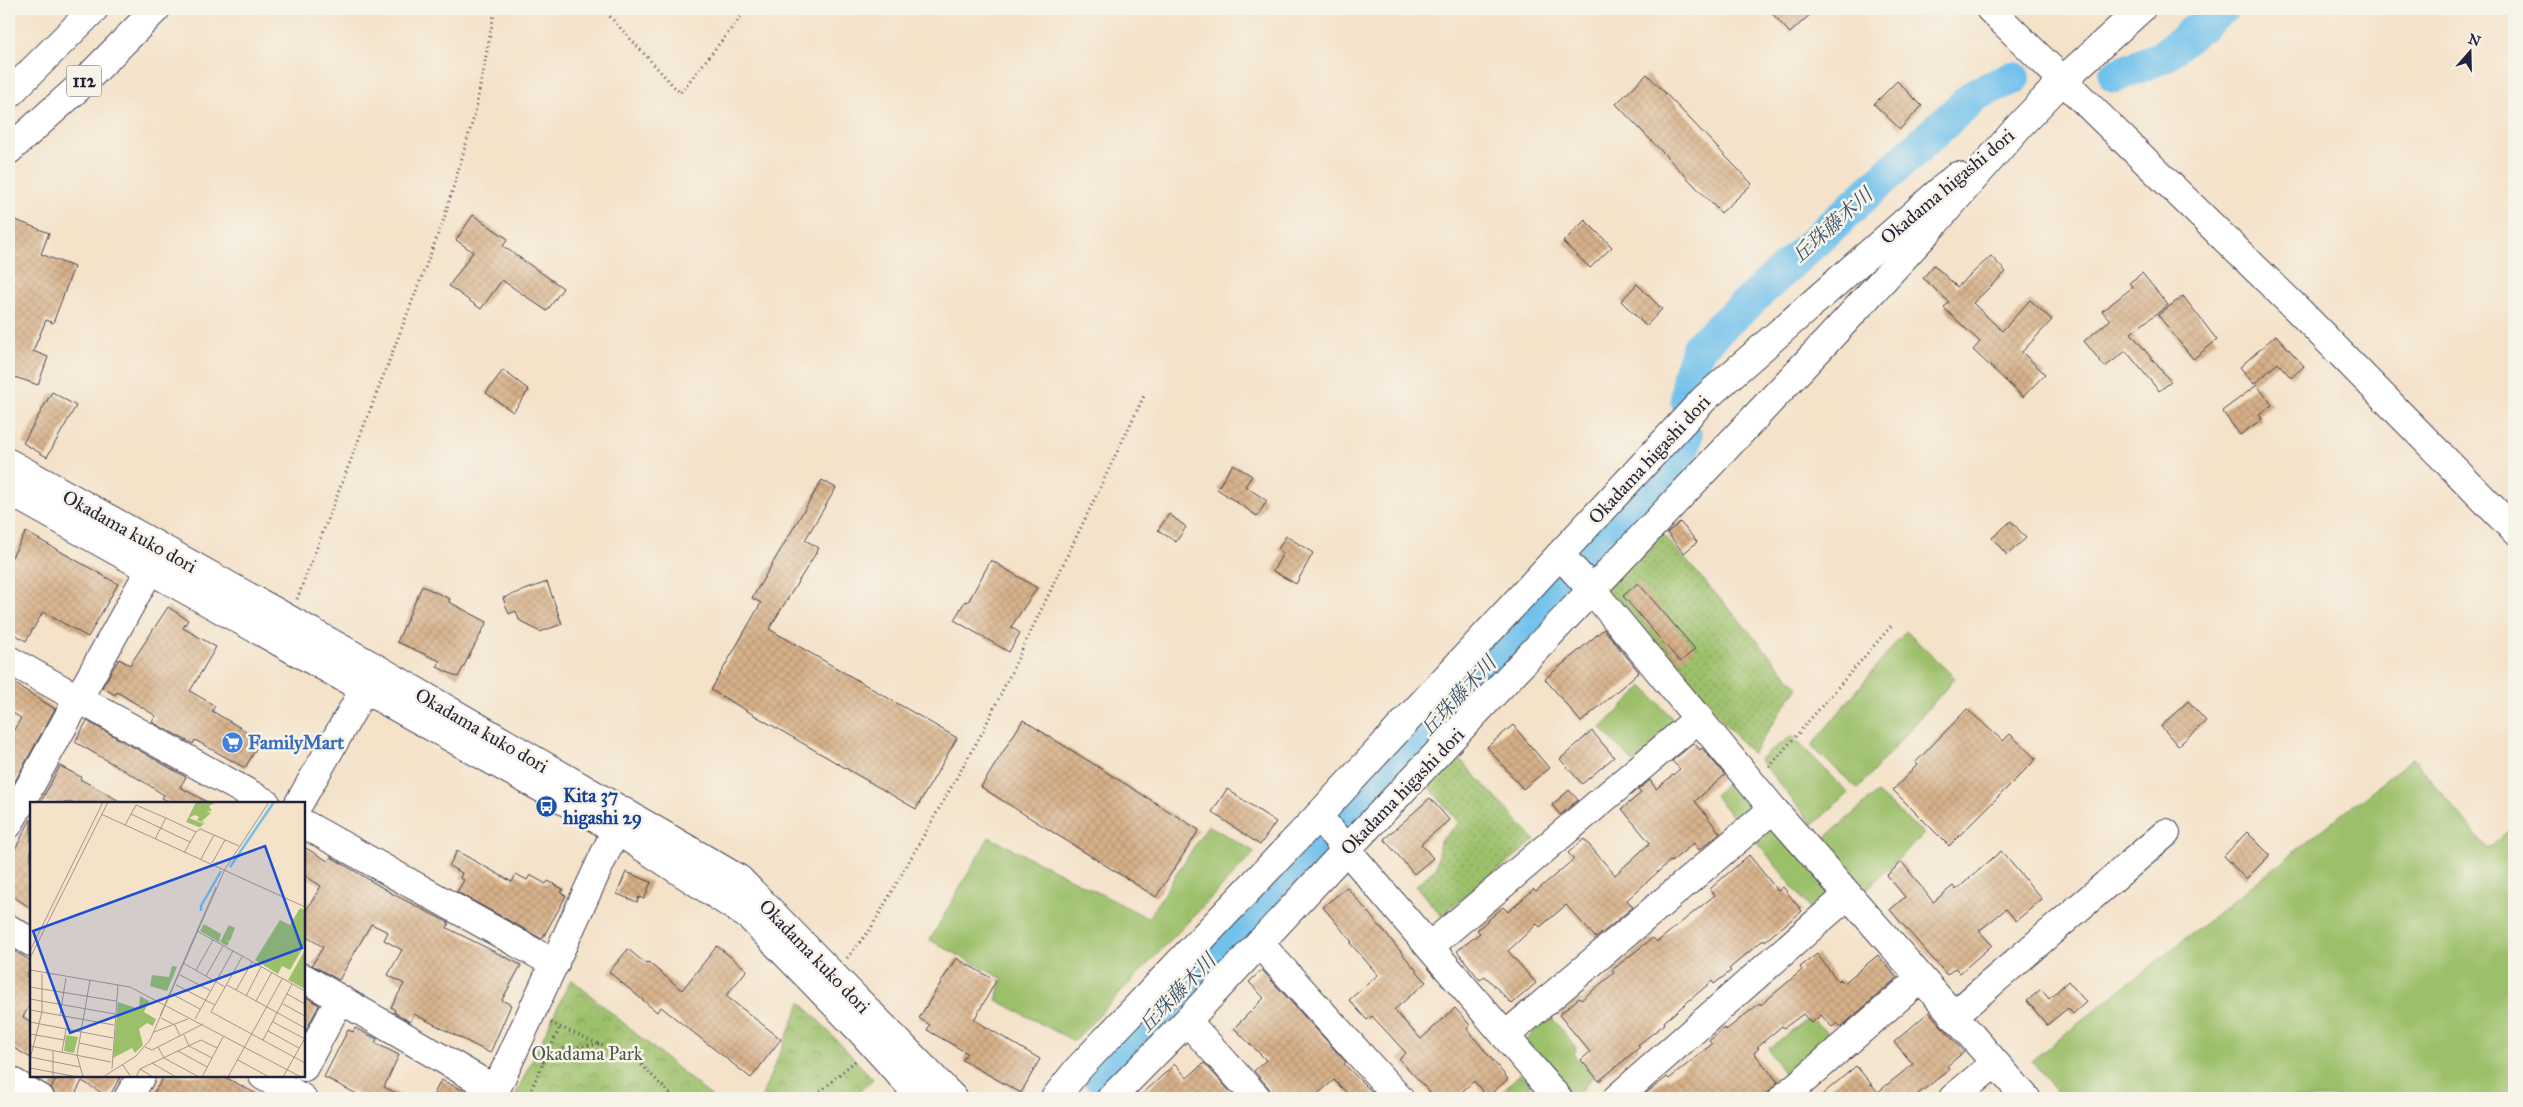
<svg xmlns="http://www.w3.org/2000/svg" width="2523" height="1107" font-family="'IM FELL Great Primer','Noto Serif JP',serif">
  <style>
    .grass { fill: #9cc06a; stroke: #5f7152 }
    .park { fill: url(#park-crowns); stroke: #5f7152 }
    .garden { fill: url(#garden-dots); stroke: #5f7152 }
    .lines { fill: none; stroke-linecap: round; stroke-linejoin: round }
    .river { stroke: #71c1ec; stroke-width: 34 }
    .building { fill: url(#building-cross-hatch) }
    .minor-casing { stroke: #423f50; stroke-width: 30 }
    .major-casing { stroke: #423f50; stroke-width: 30 }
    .path { stroke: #423f50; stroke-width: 3; stroke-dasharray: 1 4; stroke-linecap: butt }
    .minor { stroke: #fff; stroke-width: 28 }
    .major { stroke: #fff; stroke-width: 28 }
    .labels { text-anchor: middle; stroke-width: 5; stroke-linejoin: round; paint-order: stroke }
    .shield { fill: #f7f3e8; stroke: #62616f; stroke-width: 1 }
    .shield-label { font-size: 18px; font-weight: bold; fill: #22223b }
    .street-label { font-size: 19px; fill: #22223b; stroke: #f7f3e8 }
    .shop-label { font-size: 19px; font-weight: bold; fill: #366cbe; stroke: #f7f3e8; text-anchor: start }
    .transit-label { font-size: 19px; font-weight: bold; fill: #164399; stroke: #f7f3e8; text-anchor: start }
    .park-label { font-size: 19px; fill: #4d594b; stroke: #f7f3e8 }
    .water-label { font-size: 20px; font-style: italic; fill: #3a5270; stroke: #f7f3e8 }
    .inset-river { fill: none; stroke: #71c1ec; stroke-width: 2.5 }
    .inset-road { fill: none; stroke: #a09590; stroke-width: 1 }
    .view { fill: #1d4ed8; fill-opacity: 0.15; stroke: #1d4ed8; stroke-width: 2.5 }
    .inset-edge { fill: none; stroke: #22223b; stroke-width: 2.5 }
  </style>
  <defs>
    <pattern id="park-crowns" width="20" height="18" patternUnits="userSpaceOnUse" patternTransform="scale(1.25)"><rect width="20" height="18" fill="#9cc06a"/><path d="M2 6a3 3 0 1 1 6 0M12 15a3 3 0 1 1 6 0" fill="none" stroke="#7f9c58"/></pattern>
    <pattern id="garden-dots" width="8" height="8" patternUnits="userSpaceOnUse" patternTransform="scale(1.25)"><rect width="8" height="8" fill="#9cc06a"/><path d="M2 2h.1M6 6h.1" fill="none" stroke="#7f9c58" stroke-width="1.8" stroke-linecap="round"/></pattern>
    <pattern id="building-cross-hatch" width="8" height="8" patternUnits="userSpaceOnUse" patternTransform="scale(1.25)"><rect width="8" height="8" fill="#d7b088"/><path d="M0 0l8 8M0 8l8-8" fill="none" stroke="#b89776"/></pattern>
  </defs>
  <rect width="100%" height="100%" fill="#f7f3e8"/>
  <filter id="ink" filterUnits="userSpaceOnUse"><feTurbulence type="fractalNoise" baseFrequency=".02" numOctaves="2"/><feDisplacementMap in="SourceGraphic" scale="10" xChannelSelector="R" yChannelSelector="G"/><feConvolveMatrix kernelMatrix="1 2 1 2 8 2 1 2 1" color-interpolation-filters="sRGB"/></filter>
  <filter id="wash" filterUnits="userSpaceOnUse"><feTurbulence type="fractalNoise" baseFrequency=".0096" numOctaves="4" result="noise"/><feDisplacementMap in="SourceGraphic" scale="20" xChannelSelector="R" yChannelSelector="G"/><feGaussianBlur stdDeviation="1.12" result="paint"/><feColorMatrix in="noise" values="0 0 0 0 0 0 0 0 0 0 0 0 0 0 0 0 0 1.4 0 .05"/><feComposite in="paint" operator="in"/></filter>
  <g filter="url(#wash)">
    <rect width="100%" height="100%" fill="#f4e2c9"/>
    <g class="grass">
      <polygon points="1906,631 1955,678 1858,789 1811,746"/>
      <polygon points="1643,686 1679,726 1634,763 1601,728"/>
      <polygon points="1792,736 1848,793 1813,825 1759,759"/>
      <polygon points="2413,758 2488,849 2514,827 2514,1098 2062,1098 2031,1061"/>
      <polygon points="1736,775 1762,804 1738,823 1714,795"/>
      <polygon points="1877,793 1924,834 1865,891 1825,838"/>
      <polygon points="1776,822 1836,895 1815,915 1754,838"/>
      <polygon points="1208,825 1255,852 1074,1041 996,1000 1003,979 930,940 989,837 1148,918"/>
      <polygon points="1549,1014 1576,1048 1574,1055 1594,1075 1575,1098 1571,1098 1526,1041"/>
      <polygon points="1810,1017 1835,1040 1790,1082 1768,1049"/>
    </g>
    <g class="park">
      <polygon points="571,979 713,1098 514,1098"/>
      <polygon points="801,1002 873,1079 853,1098 761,1098"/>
      <polygon points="1520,1074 1541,1098 1495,1098"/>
    </g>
    <g class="garden">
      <polygon points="1662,533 1798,687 1752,754 1604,589"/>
      <polygon points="1457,756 1535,840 1441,916 1416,886 1436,868 1440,841 1459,823 1428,785"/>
    </g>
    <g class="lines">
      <g class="river">
        <polyline points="2115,76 2162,57 2222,9"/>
        <polyline points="1687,399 1689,375 1698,348 1976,94 2013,78"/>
        <polyline points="1590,556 1679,459 1686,438"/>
        <polyline points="1348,813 1568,580"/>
        <polyline points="1098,1075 1318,845"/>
      </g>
    </g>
    <g id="blocks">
      <g class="building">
        <polygon points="1768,9 1816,9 1790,33"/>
        <polygon points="1647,74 1752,184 1721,213 1616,104"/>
        <polygon points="1897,81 1922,106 1900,129 1874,104"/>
        <polygon points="473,215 508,239 503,246 563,288 547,311 502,280 481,309 449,286 473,252 456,240"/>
        <polygon points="13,219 49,233 41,254 74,267 53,323 46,320 33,351 48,357 38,385 9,375 9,229"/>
        <polygon points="1585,220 1612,247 1590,268 1563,242"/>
        <polygon points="1991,256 2006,272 1973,303 2002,331 2030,300 2052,320 2022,352 2045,374 2023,397 1973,350 1980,342 1944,308 1949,302 1923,278 1934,265 1957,287"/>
        <polygon points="2142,273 2168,305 2131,333 2171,382 2159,391 2126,351 2105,367 2084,341 2110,320 2102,311 2133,287 2129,283"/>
        <polygon points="1637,284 1662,309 1646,326 1621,301"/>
        <polygon points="2183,296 2217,340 2193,359 2158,315"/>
        <polygon points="2276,335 2304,366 2291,378 2278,363 2254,384 2240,367"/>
        <polygon points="503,370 529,390 513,412 486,393"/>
        <polygon points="2257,385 2272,405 2259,414 2262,419 2240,435 2222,411"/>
        <polygon points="52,392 76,406 47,457 23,443"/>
        <polygon points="1233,464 1252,476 1245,486 1267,501 1257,516 1217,489"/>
        <polygon points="822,480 836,488 805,540 819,548 769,629 957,738 916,809 711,690 761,603 752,598"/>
        <polygon points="1169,514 1186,527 1176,542 1158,530"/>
        <polygon points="2011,521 2026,538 2007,555 1992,538"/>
        <polygon points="1680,522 1697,542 1684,553 1667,533"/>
        <polygon points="26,532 118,584 88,637 43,612 26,641 9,631 9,562"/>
        <polygon points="1286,536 1313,553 1296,584 1273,571 1283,553 1278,549"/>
        <polygon points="991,560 1037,588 1011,627 1020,633 1009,652 954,620 965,601 968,602"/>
        <polygon points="547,582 562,624 540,632 519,620 516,611 509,614 503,598"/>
        <polygon points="1638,583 1695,649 1680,662 1623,596"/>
        <polygon points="422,586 450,599 449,602 487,622 458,677 437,667 440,661 397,642"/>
        <polygon points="168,607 188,620 183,628 216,647 190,691 215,706 212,711 261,740 245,768 195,740 193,744 152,722 156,716 117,692 115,695 102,687 119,659 130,665"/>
        <polygon points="1604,629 1639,672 1581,722 1545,679"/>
        <polygon points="9,680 55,709 9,792 9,738 21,718 9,711"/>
        <polygon points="2188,701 2206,721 2178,746 2161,726"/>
        <polygon points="1967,709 2003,741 2010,734 2036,759 1949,846 1893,790 1917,765 1915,763"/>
        <polygon points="1023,720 1199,830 1156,897 981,787"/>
        <polygon points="87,721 186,777 180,787 209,803 172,803 162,798 164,795 144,782 75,742"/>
        <polygon points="1513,725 1549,768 1523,789 1487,747"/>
        <polygon points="1592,731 1614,757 1582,784 1560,759"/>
        <polygon points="1694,743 1700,750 1702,748 1725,775 1695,801 1720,833 1699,850 1694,843 1671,862 1670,861 1627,900 1633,907 1596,938 1566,905 1540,927 1537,924 1508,951 1536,983 1512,1004 1485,976 1480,980 1457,951 1480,933 1477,930 1503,907 1508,912 1534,889 1536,891 1574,859 1568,853 1584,839 1615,875 1650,843 1622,809 1641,793 1638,790 1650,780 1656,789 1680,769 1672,761"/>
        <polygon points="60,766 81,777 80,779 123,803 40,803"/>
        <polygon points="1227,789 1276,822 1260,845 1212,812"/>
        <polygon points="1569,790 1578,800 1560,815 1552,805"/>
        <polygon points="1430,798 1449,820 1421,844 1433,858 1414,874 1384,839"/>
        <polygon points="31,819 31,908 9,894 9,861"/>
        <polygon points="2247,832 2270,855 2246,879 2224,856"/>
        <polygon points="304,847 328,861 331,857 393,894 449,923 447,928 521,965 502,1000 511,1005 490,1053 414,1014 410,1022 394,1012 395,1010 391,1007 404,984 388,975 402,950 384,940 388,932 371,924 339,980 312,965 323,947 304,935 304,914 321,886 304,875"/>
        <polygon points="457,851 512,882 516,874 527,880 530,875 546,884 548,881 563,889 561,893 566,896 542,939 457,892 464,880 460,878 462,873 449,866"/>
        <polygon points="2001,851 2042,899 2016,921 2006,909 1979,931 1992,945 1960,973 1955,968 1947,975 1890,910 1905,897 1887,875 1902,862 1933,902 1953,886 1956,890"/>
        <polygon points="1749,855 1778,891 1783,887 1802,911 1765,941 1764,939 1729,969 1731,971 1714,984 1712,981 1664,1022 1665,1024 1638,1045 1640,1047 1599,1081 1581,1060 1590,1052 1559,1015 1579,998 1581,1000 1614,973 1612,970 1627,958 1653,938 1657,942 1715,895 1710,889"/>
        <polygon points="626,872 651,882 644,899 639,897 637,902 617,894"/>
        <polygon points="1347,887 1426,982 1394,1010 1421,1039 1455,1008 1470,1025 1467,1029 1508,1079 1487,1097 1474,1081 1455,1098 1435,1098 1399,1059 1406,1053 1372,1016 1367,1020 1349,1000 1378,975 1350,943 1352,942 1323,907"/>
        <polygon points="717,946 747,970 726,996 781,1039 751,1078 661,1007 657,1012 609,972 628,949 646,964 648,962 682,990"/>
        <polygon points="9,948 31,961 31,967 26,976 31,980 31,1003 23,1017 31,1022 31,1058 9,1045"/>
        <polygon points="1817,954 1838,981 1840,979 1844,983 1878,955 1897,978 1841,1027 1837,1023 1832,1027 1821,1015 1811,1023 1803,1014 1784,1028 1782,1026 1757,1047 1759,1048 1754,1053 1778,1082 1763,1098 1640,1098 1667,1077 1669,1079 1712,1044 1709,1041 1724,1028 1726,1030 1760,1003 1761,1005 1802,970 1800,967"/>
        <polygon points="956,958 996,981 974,1020 1040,1059 1021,1093 962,1060 967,1053 927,1030 930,1025 919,1018"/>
        <polygon points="1262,970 1346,1062 1344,1064 1378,1098 1352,1098 1334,1080 1313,1098 1272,1098 1269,1088 1254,1071 1266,1060 1234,1028 1264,998 1249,982"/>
        <polygon points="2068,981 2086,1002 2073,1014 2068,1008 2047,1025 2027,1001 2041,989 2049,999"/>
        <polygon points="305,996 319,1005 304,1034 304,998"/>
        <polygon points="1929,1012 1964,1052 1947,1066 1950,1069 1913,1098 1818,1098 1856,1066 1878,1092 1913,1064 1894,1042"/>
        <polygon points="355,1028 377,1039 375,1043 399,1055 384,1087 406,1098 354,1098 357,1094 324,1077 348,1030 353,1032"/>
        <polygon points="1204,1063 1236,1098 1138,1098 1175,1064 1187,1078"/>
        <polygon points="58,1076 121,1076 109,1097 82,1081 73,1098 56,1098 51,1088"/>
        <polygon points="164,1076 223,1076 264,1098 151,1098"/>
        <polygon points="441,1080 471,1094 477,1098 432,1098"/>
      </g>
    </g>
  </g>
  <g filter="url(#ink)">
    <use href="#blocks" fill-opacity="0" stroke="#423f50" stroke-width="1"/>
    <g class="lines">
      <defs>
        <g id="minor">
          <polyline points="1990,9 2300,312 2514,530"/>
          <polyline points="1560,555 1593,591 1773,809 2026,1098"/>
          <polyline points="9,660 266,803"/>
          <polyline points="299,803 376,669"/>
          <polyline points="1318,816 1558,1098"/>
          <polyline points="9,824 149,571"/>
          <polyline points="304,824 555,964"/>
          <polyline points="9,929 31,942"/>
          <polyline points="1259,943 1399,1098"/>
          <polyline points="1430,946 1699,718"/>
          <polyline points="304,978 496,1090"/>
          <polyline points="1953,1016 2166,833"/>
          <polyline points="1187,1021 1257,1098"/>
          <polyline points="1506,1035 1773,809"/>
          <polyline points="304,1067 340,999"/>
          <polyline points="263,1076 302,1098"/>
          <polyline points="9,1080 40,1098"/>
          <polyline points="128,1098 141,1076"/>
          <polyline points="492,1098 624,812"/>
          <polyline points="1055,1098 1077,1070 1318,816 1704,399 1957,176"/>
          <polyline points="1111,1098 1187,1021 1347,849 1825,343 1928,231 2020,125 2064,79 2141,9"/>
          <polyline points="1617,1098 1848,895"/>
          <polyline points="1783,1098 1920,979"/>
          <polyline points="1953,1098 1995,1063"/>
        </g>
        <g id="major">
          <polyline points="9,94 94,9"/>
          <polyline points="9,150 79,87 156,9"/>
          <polyline points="9,463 376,668 739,879 953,1098"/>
          <polyline points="9,491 615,829 750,917 858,1028 921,1098"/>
        </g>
      </defs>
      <use href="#minor" class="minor-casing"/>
      <use href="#major" class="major-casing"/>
      <g class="path">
        <polyline points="603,9 680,93 747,9"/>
        <polyline points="297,599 444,219 475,113 495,9"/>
        <polyline points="1769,767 1891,626"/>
        <polyline points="847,958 870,930 982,733 1144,396"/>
        <polyline points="551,1023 638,1061 674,1098"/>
        <polyline points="543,1063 561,1049 599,1044"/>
        <polyline points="527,1098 560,1027"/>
        <polyline points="813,1098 857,1059"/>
      </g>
      <use href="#minor" class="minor"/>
      <use href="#major" class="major"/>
    </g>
  </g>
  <defs>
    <symbol id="supermarket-disc" viewBox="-11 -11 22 22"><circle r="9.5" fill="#3f7fe0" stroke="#f7f3e8"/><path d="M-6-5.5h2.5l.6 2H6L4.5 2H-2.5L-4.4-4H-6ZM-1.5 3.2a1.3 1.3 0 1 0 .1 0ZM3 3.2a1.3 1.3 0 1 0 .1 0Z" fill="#fff"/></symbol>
    <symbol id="bus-disc" viewBox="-11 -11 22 22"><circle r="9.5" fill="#1a4fb4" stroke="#f7f3e8"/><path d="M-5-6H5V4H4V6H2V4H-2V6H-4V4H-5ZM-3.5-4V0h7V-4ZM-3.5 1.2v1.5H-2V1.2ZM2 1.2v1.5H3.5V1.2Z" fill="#fff"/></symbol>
  </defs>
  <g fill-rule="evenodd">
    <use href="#supermarket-disc" x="220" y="730" width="25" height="25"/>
    <use href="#bus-disc" x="534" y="794" width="25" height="25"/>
  </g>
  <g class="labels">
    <rect class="shield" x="66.5" y="65.5" width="35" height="31" rx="4"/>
    <g class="shield-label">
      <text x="84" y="87">112</text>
    </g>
    <g class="street-label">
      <text transform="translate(1947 186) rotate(-40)" y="7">Okadama higashi dori</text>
      <text transform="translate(1649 459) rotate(-47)" y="7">Okadama higashi dori</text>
      <text transform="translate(130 531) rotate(29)" y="7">Okadama kuko dori</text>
      <text transform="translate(482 730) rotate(30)" y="7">Okadama kuko dori</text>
      <text transform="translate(1402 791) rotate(-46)" y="7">Okadama higashi dori</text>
      <text transform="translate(815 956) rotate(46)" y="7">Okadama kuko dori</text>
    </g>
    <g class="shop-label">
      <text x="248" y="749">FamilyMart</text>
    </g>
    <g class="transit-label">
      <text x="563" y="802">Kita 37<tspan x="563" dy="22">higashi 29</tspan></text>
    </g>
    <g class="park-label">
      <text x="587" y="1060">Okadama Park</text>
    </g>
    <g class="water-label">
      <text transform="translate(1832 225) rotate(-42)" y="7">丘珠藤木川</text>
      <text transform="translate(1458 696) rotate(-47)" y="7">丘珠藤木川</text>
      <text transform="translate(1177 993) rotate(-46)" y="7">丘珠藤木川</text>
    </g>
  </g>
  <g transform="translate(30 802)">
    <rect width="275" height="275" fill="#f4e2c9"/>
    <path d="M166,0L185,1L179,4L182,9H176L181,11L172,19L176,22L167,18L169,15L165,13L159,16L174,22L170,25L174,27L156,20ZM270,106L275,108V142L260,168L252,164L248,172L225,158L250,118L260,123ZM199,123L205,126L200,139L196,138L199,140L197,144L190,140ZM275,148V187L258,178ZM142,164L147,165L137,189L120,184L122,173L139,175Z" fill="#9cc06a"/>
    <path d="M110,194L119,199L114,210L126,217L123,224L117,221L109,227L113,243L105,251L102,246L83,256L88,200L109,207ZM36,233L48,235L44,251L34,249Z" fill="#9cc06a"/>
    <path d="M174,122L191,132L189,140L170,129Z" fill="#9cc06a"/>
    <path class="inset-river" d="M200,65L244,0M171,109V104L191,69"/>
    <path class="inset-road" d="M71,12L275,105M101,12L160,40M95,23L106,3L136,16L166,30L154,51M166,30L170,27L184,33M125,37L136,16M171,57L184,33L209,44M182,61L195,38M167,129L275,189M0,149L73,0M212,155L181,210L275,261M0,156L78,0M153,161L195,185M0,168L100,185L271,275M166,168L183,138M150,173L181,189M176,174L193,144M146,183L185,203M197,183L275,226M0,185L86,199M206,188L222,160M142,192L170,207M257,192L275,202M216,194L231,165M0,197L85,212M226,199L242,170M253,202L275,214M0,208L84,223M30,213L36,176M130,214L186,85M131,216L145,223L150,234M165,217L203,149M0,220L83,236M243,220L275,237M238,229L269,246M124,230L158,217M0,232L34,238M154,233L159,244L182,256M233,238L262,182M49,241L82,248M0,244L81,260M115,245L122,248L173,222M128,245L134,256L169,275M23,249V275M148,249L177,265M32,250L36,227M0,255L50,265M0,257L12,210V172M208,258L239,275M122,261L146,275M92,262L101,275M0,266L48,275M82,267L88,183M110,267L123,275M53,275L47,253L60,178M73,275L106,254L120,238L195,67L239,0M106,275L110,267L171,238L187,246M172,275L193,235M198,275L252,177M253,275L275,236"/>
    <path class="view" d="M235,44L272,146L40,231L3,129Z"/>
    <rect width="275" height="275" class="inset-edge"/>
  </g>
  <rect width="2523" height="1107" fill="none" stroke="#f7f3e8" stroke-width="30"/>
  <g transform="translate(2470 52) rotate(20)" stroke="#f7f3e8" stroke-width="4" paint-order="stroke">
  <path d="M0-4L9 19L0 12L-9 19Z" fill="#22223b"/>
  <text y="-8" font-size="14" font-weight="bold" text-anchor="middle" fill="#22223b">N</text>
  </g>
</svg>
